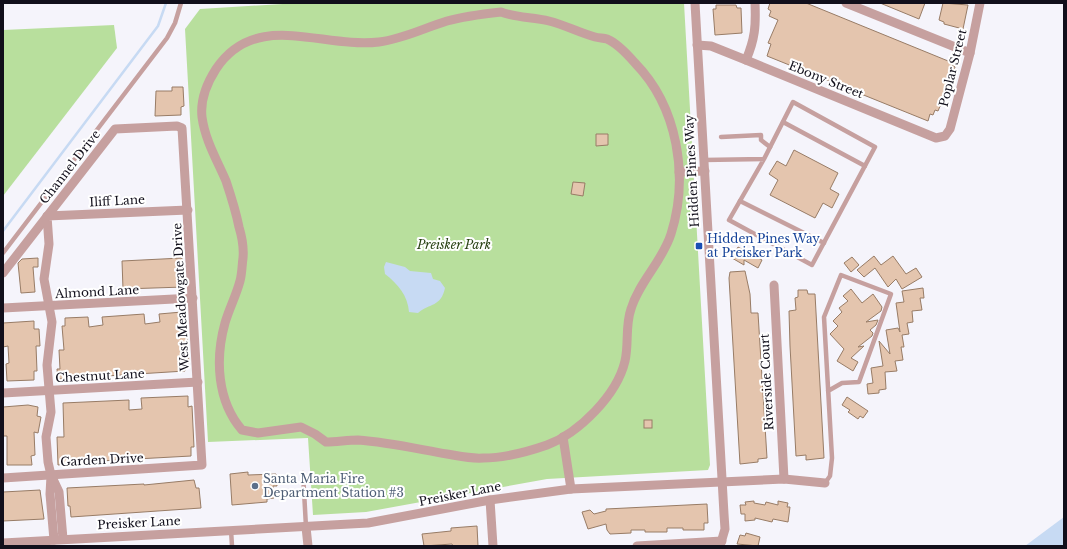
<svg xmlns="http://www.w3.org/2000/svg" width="1067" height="549" font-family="'Libre Baskerville',serif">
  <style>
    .green { fill: #b8df9d }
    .water { fill: #c7daf3 }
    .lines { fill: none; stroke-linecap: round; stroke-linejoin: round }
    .stream { stroke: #c7daf3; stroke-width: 2.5 }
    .building { fill: #e4c5ae; stroke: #987c66 }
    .lane { stroke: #c6a09f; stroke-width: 4.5 }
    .street { stroke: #c6a09f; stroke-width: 9 }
    .transit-dot { fill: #1a4fb4; stroke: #fff; stroke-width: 1.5 }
    .service-dot { fill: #5c6f8a; stroke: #fff; stroke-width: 1.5 }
    .labels { text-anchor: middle; stroke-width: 4; stroke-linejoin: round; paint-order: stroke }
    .street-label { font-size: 12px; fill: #110f1b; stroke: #fff }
    .transit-label { font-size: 12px; fill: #164399; stroke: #fff; text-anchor: start }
    .park-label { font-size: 12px; font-style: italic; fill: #294214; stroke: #fff }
    .service-label { font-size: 12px; fill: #4e5e75; stroke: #fff; text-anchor: start }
  </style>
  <rect width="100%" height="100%" fill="#f5f4fb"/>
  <g class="green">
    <polygon points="299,3 684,3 710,465 708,470 547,479 366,512 313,515 308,438 208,442 185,29 200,9"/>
    <polygon points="114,25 117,48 3,196 3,30"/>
  </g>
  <g class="water">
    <path d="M386,262L405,267L410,271L431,273L433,279L440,281L445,288C441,307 430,303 418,313L409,312C408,296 398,284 385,274L384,267Z"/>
    <polygon points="1064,517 1064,546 1025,546"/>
  </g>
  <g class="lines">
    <polyline class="stream" points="3,231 158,26 166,3"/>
  </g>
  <g class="building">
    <polygon points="770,3 806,3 953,63 952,65 955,67 953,76 938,111 935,110 933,115 930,114 928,121 767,56 771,44 768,43 778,20 769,16 771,11 768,9"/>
    <polygon points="880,3 925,3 919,19"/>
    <polygon points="943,3 968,5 963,29 944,24 944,22 939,20"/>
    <polygon points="716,5 736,5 737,8 741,8 742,33 715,35 713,9 716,9"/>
    <polygon points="172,87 183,87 184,106 181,107 181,115 155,116 156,91 172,91"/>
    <polygon points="596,134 608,134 608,145 596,146"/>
    <polygon points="794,150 838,173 830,189 839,194 832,208 823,203 815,218 770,195 778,180 769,174 777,161 786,166"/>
    <polygon points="573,182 585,183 583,196 571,194"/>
    <polygon points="738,247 762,260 758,268 744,260 744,265 732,258"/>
    <polygon points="874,256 881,265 893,256 906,274 916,268 922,277 902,289 896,279 888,287 875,268 864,277 857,270"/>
    <polygon points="852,257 859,265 851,272 844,263"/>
    <polygon points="38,258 38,267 33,267 35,292 21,293 18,263 22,259"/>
    <polygon points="182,258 184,287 123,289 122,261"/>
    <polygon points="745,271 750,294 751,313 758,313 767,458 758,459 758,462 740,464 729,278 730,272"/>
    <polygon points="923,288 924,298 920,298 922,310 912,311 913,322 907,323 909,334 902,335 904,347 901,347 903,360 895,361 897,371 885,372 886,389 879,390 879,393 868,394 867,384 873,383 871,368 883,366 879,341 890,354 886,330 898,328 900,332 896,303 904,302 902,291"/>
    <polygon points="851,289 862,303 873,294 882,307 881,311 866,322 878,320 876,325 870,330 873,333 872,336 858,347 864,346 851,358 858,362 853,371 837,361 844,349 830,334 838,326 833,321 842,312 839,308 848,301 843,296"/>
    <polygon points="798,290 807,290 808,294 815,294 824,458 806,460 806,455 796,456 790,346 789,311 796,310 795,298 798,297"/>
    <polygon points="182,312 182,322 186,322 187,337 189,363 185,364 185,371 58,379 57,369 60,369 59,350 64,350 62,326 65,326 65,318 88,317 89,327 103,325 102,317 144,314 145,324 160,322 159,314"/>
    <polygon points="34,321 34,329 39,329 40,346 36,346 37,371 34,371 34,380 7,381 6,364 9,363 8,346 3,347 3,323"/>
    <polygon points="188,396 188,407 192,406 194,447 191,447 191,456 81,462 58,465 57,437 64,437 63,403 129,400 129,410 142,409 141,398"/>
    <polygon points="847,397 868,411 863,418 860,416 858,419 848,412 850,410 842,405"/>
    <polygon points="28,405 38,407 37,416 41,417 38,433 34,432 35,455 31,456 32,465 7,465 7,436 3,436 3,407"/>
    <rect x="644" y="420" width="8" height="8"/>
    <polygon points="248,472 248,475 276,474 277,486 273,486 274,498 267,499 267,502 232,505 230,474"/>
    <polygon points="194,480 196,488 199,488 201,508 71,517 70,506 68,506 67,488 144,484 144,485"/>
    <polygon points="40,490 44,519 3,521 3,492"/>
    <polygon points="754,501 754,503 765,505 766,502 778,505 778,501 788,503 787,507 790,507 788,522 773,519 772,522 755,518 755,520 745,521 745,514 741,514 740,505 746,505 745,502"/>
    <polygon points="707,504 708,523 704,523 704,530 683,530 683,528 667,528 667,532 645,532 645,530 631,530 631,533 610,534 607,530 606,524 588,529 582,512 590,510 594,514 606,511 606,509"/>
    <polygon points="477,526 478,546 453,546 452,544 424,546 422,534 451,531 451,528"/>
    <polygon points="746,533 760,537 758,546 737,544 740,535 745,536"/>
  </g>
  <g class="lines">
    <g class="lane">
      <polyline points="783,122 865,166"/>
      <polyline points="721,137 761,135 761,140 770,147"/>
      <polyline points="704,160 764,159 729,220 812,265 875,147 793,102 764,159"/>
      <polyline points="740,201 824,243"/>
      <polyline points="3,253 167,38 175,23 181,3"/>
      <polyline points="303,473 306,527"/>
      <polyline points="825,483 830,476 832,458 824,317 841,275 891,294 859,382 842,383 828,391"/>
      <polyline points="231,530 232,546"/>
    </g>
    <g class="street">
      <polyline points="695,3 724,514 725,529 720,546"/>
      <polyline points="846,3 970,53"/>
      <path d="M501,12C517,18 533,17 549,21C565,25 580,33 595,37C599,38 604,38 607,39C617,43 628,55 635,63C678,107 689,177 671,234C662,262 639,282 631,309C625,326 629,344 625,361C617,395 579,433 547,445C527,452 504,458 483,458C471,459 459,456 447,454C418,449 387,442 358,440C348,440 336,442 326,442L315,434L301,427L258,433L242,430C217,401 215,359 225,323C229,309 236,296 240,281C242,274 242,265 243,258C244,247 242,237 239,227C236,212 231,196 226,181C217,160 205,140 202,117C200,99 207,83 216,69C256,9 322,49 379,42C403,39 424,28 447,21C465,16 483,14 501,12Z"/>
      <polyline points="697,45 711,46 746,60 936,138 945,136 950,129 970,53 980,3"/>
      <path d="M746,60C755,39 756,26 755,3"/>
      <polyline points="679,172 705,171"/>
      <polyline points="3,273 115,129 177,126 182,128 202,465 3,478"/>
      <polyline points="774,285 784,479"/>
      <polyline points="3,308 193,298"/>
      <polyline points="3,393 198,382"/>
      <polyline points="563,437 571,489"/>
      <polyline points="51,476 50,494 54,540"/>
      <polyline points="490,500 493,546"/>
      <polyline points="306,527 308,546"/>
      <polyline points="63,539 59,492 51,475 48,462 46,437 51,412 47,365 52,322 44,279 49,244 47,216 188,210"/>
      <polyline points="3,543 368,523 490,500 571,489 784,479 825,483"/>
      <polyline points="637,546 722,541"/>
    </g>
  </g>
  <rect class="transit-dot" x="695" y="242" width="8" height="8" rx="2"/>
  <circle class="service-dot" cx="255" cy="486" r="4"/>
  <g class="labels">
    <g class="street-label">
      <text transform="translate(953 68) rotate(-76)" y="4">Poplar Street</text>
      <text transform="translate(826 80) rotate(22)" y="4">Ebony Street</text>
      <text transform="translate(70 167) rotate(-52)" y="4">Channel Drive</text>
      <text transform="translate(692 171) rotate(-93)" y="4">Hidden Pines Way</text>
      <text transform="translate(117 201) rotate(-3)" y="4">Iliff Lane</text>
      <text transform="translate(97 292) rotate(-3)" y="4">Almond Lane</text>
      <text transform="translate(181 297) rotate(-93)" y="4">West Meadowgate Drive</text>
      <text transform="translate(100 376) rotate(-3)" y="4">Chestnut Lane</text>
      <text transform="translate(767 382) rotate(-93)" y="4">Riverside Court</text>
      <text transform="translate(102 460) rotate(-3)" y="4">Garden Drive</text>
      <text transform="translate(460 494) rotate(-11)" y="4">Preisker Lane</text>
      <text transform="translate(139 523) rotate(-3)" y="4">Preisker Lane</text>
    </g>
    <g class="transit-label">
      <text x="707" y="243">Hidden Pines Way<tspan x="707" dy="14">at Preisker Park</tspan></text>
    </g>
    <g class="park-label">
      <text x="454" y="249">Preisker Park</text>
    </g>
    <g class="service-label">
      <text x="263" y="483">Santa Maria Fire<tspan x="263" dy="14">Department Station #3</tspan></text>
    </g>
  </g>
  <rect width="1067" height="549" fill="none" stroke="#110f1b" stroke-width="8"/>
</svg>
